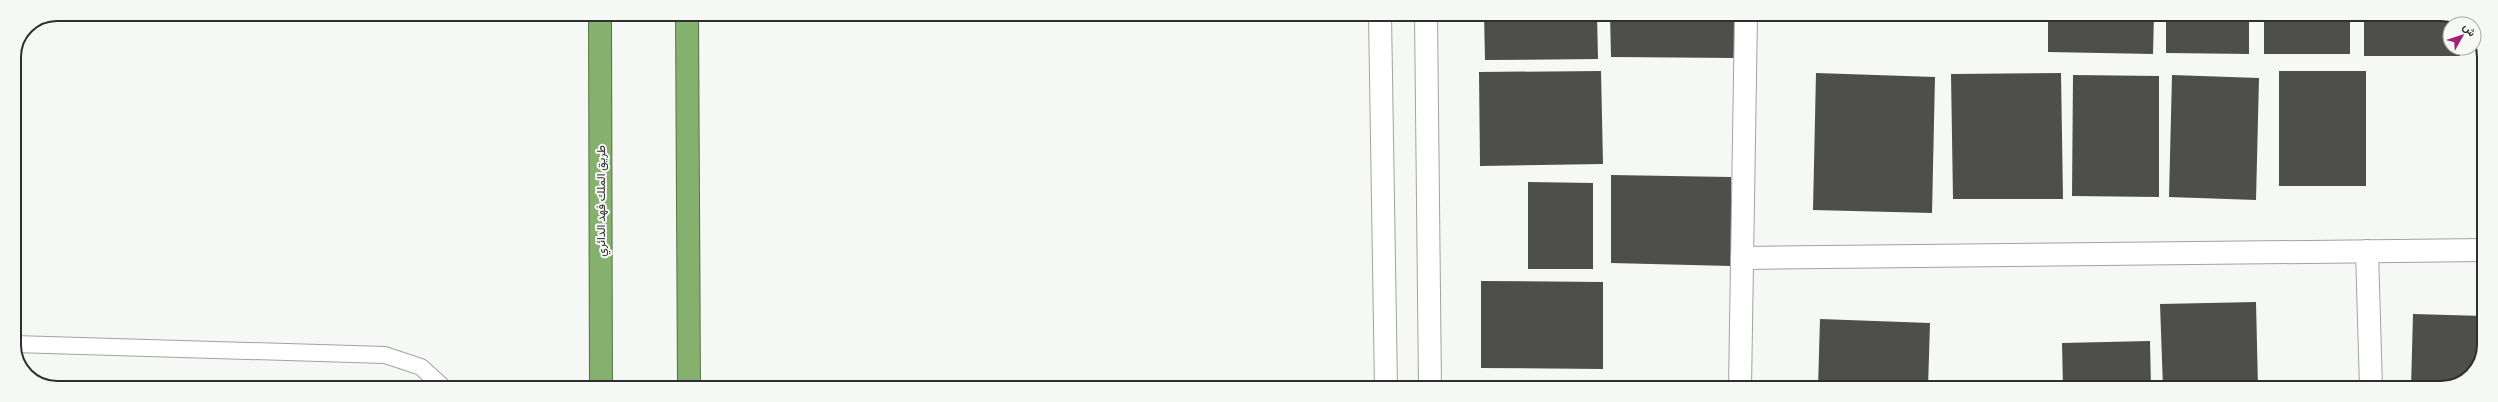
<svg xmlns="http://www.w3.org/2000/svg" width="2498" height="402" font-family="'Roboto Condensed',Vazirmatn,sans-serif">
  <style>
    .building { fill: #4e4f4d }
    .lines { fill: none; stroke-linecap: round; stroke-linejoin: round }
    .service-casing { stroke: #a1a3a0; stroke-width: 18 }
    .minor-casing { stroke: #a1a3a0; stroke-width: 24 }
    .trunk-casing { stroke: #537640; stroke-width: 24 }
    .service { stroke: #fff; stroke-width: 16 }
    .minor { stroke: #fff; stroke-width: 22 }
    .trunk { stroke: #86b06e; stroke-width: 22 }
    .labels { text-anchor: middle; stroke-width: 4; stroke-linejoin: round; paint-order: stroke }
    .street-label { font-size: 12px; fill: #2e2f2e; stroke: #f6f8f5 }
    .rim { fill: none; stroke: #2e2f2e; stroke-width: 2 }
  </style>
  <rect width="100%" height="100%" fill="#f6f8f5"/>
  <g class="building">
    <polygon points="1484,14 1597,14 1598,59 1485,60"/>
    <polygon points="1610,14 1736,14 1736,58 1611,57"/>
    <polygon points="2048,14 2154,14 2153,54 2048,52"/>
    <polygon points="2166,14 2249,14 2249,54 2166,53"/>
    <rect x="2264" y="14" width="86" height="40"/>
    <polygon points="2364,14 2447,14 2460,21 2460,24 2450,24 2450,48 2460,48 2460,56 2364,56"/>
    <polygon points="1601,71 1603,164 1480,166 1479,72"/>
    <rect x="2279" y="71" width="87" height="115"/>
    <polygon points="1816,73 1935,77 1932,213 1813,210"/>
    <polygon points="2061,73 2063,199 1953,199 1951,74"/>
    <polygon points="2073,75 2159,76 2159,197 2072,196"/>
    <polygon points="2172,75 2259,78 2256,200 2169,197"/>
    <polygon points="1611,175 1731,177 1731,266 1611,263"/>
    <polygon points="1528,182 1593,183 1593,269 1528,269"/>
    <polygon points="1481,281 1603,282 1603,369 1481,368"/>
    <polygon points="2256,302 2258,388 2163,388 2160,304"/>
    <polygon points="2413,314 2484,316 2484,351 2469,377 2441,388 2411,388"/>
    <polygon points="1820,319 1930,323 1928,388 1818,388"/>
    <polygon points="2150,341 2151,388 2063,388 2062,343"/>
    <polygon points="1494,384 1567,385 1567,388 1494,388"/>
  </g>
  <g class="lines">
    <defs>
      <polyline id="service" points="14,344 385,355 421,367 444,388"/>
      <g id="minor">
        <polyline points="1380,14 1386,388"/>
        <polyline points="1426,14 1430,388"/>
        <polyline points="2367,251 2371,388"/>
        <polyline points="1742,258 2484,250"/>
        <polyline points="1740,388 1746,14"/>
      </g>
      <g id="trunk">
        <polyline points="600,14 601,388"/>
        <polyline points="687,14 689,388"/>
      </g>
    </defs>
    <use href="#service" class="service-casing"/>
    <use href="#minor" class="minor-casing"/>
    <use href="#trunk" class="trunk-casing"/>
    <use href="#service" class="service"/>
    <use href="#minor" class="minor"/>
    <use href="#trunk" class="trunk"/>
  </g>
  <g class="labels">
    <g class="street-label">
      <text transform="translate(601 201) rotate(-90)" y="4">طريق الملك فهد الدائري</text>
    </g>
  </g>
  <path d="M0 0H2498V402H0ZM57 21H2441A36 36 0 0 1 2477 57V345A36 36 0 0 1 2441 381H57A36 36 0 0 1 21 345V57A36 36 0 0 1 57 21Z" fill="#f6f8f5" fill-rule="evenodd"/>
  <path class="rim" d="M57 21H2441A36 36 0 0 1 2477 57V345A36 36 0 0 1 2441 381H57A36 36 0 0 1 21 345V57A36 36 0 0 1 57 21Z"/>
  <g transform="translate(2462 36) rotate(51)"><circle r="19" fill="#f6f8f5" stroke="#a6a8a5"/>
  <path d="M0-3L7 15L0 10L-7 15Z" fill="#a12275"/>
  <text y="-6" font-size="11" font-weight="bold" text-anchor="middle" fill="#2e2f2e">ش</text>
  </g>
</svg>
